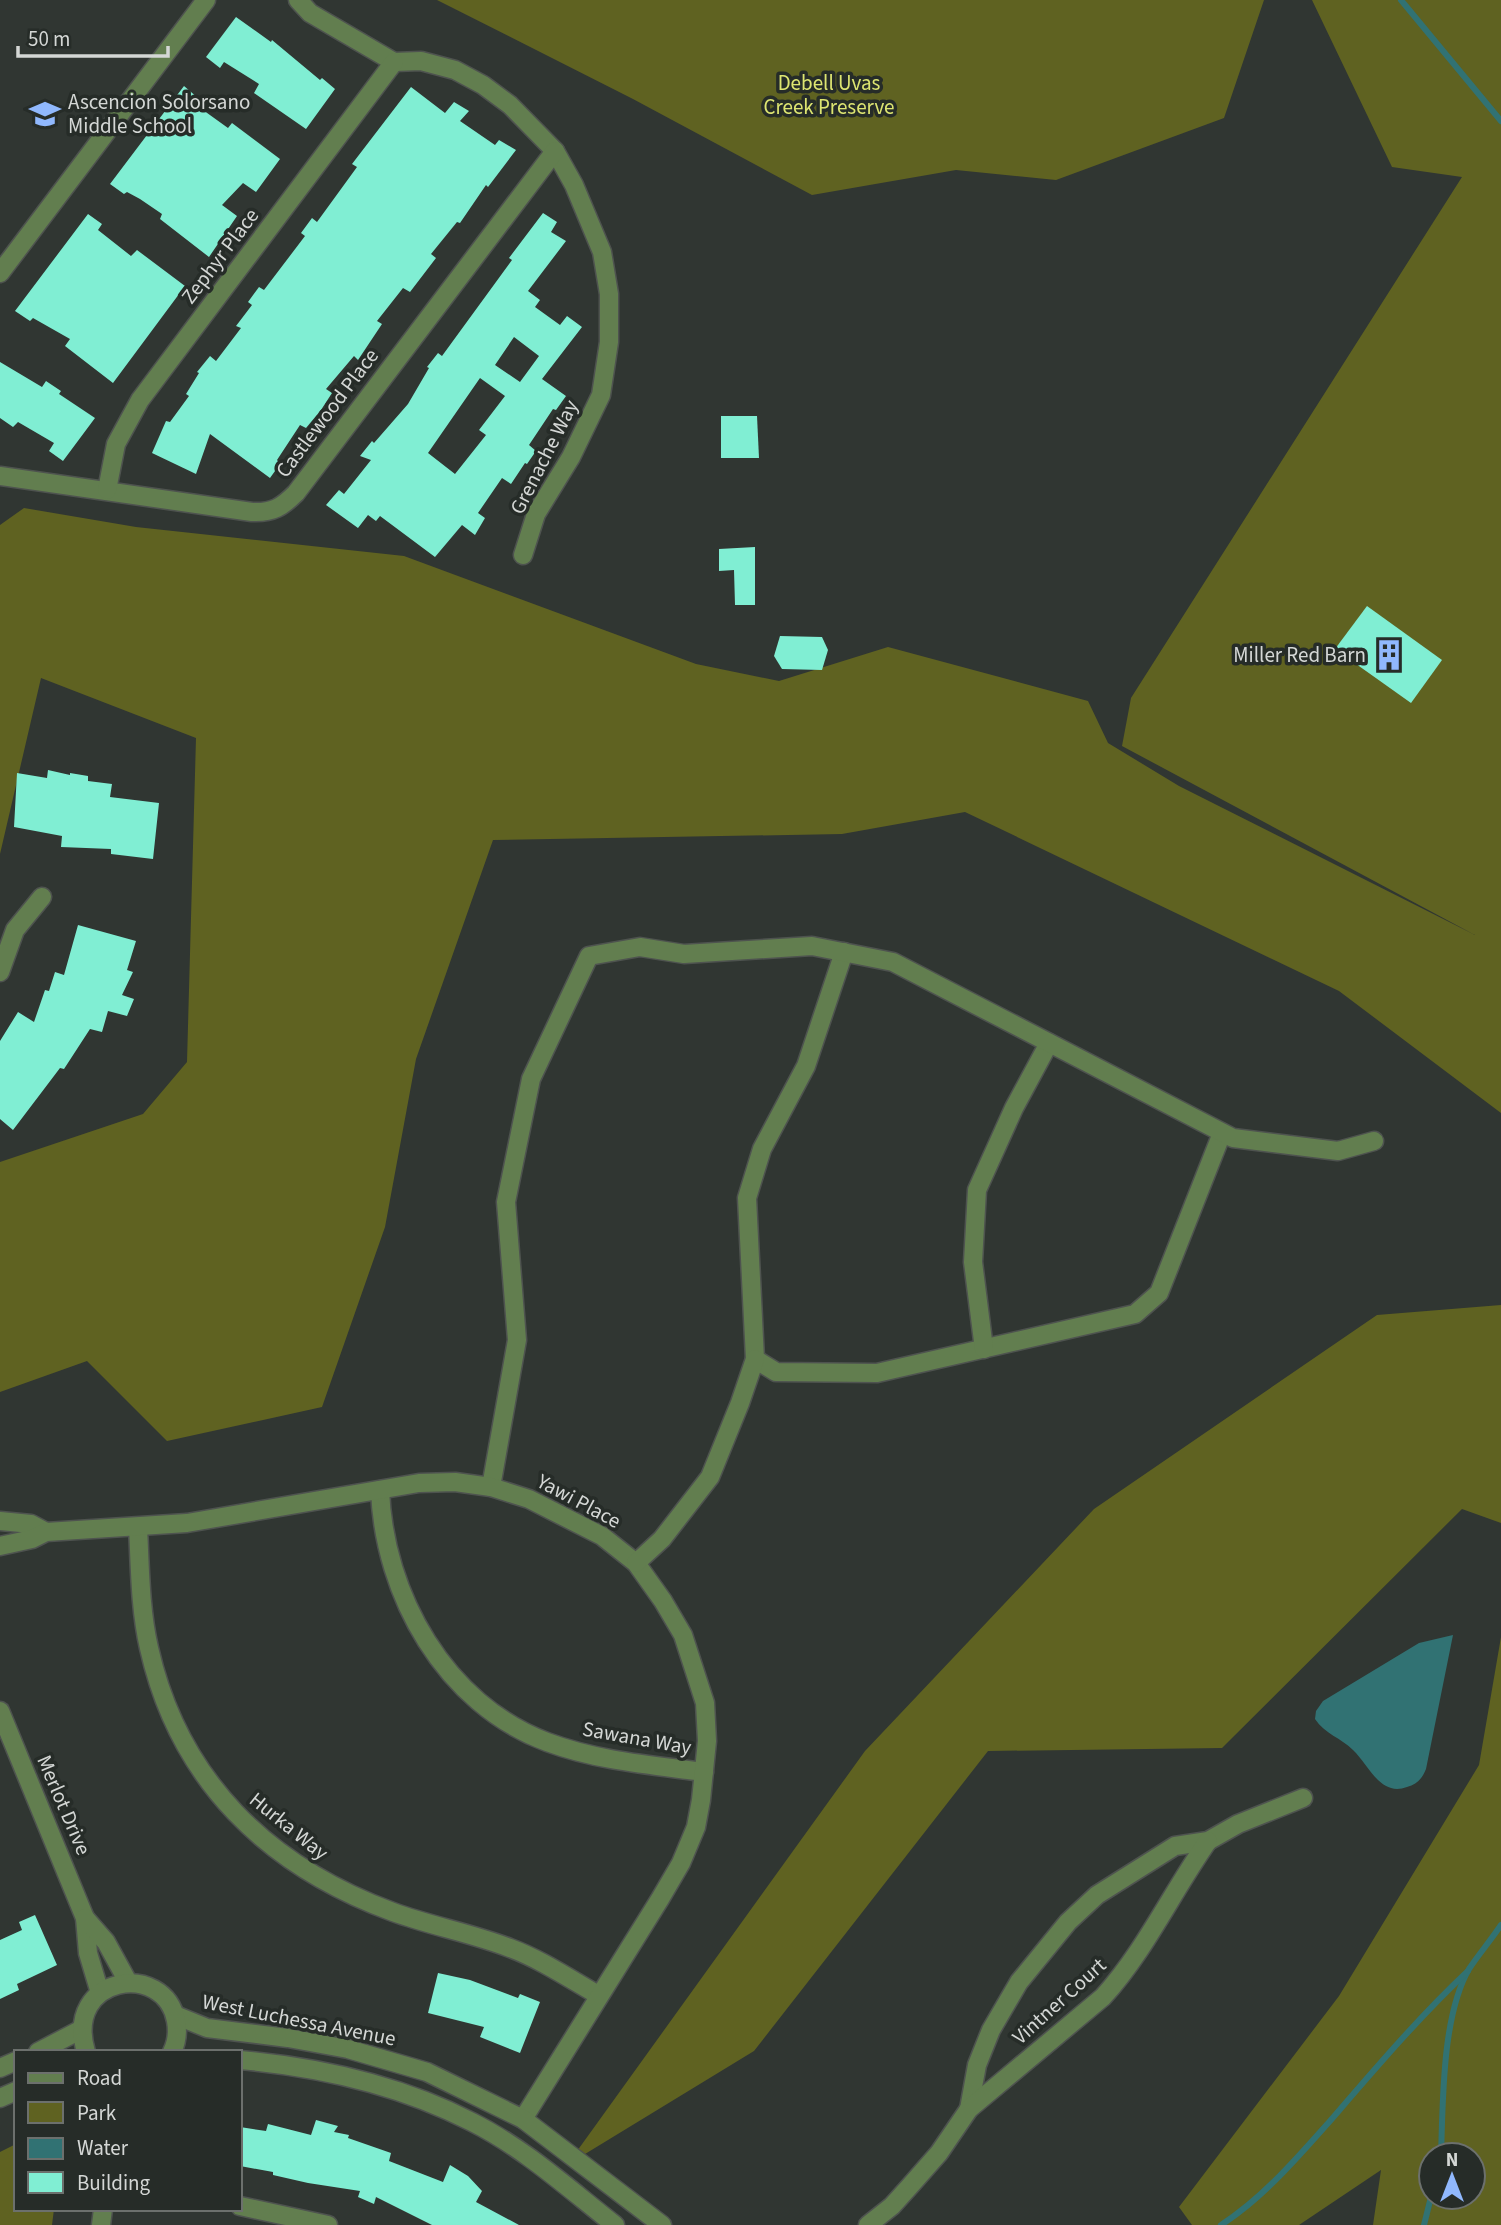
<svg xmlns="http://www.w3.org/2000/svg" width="1501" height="2225" font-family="'Source Sans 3',sans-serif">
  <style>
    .green { fill: #5f6221; fill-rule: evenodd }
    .water { fill: #317273 }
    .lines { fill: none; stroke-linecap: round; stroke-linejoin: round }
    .stream { stroke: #317273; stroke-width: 6 }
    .building { fill: #80eed3; fill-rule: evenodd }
    .minor-casing { stroke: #4e534f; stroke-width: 21 }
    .minor { stroke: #627e4f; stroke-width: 18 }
    .labels { text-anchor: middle; stroke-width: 7; stroke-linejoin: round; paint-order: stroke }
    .park-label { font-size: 21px; fill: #dde571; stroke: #262c28 }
    .poi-label { font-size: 21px; fill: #d4d7d5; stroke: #262c28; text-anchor: start }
    .street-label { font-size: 21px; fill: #d4d7d5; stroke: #262c28 }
  </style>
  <rect width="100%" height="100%" fill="#303632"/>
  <g class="green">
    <polygon points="437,0 1264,0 1224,118 1056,180 956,170 812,195 633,99"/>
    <polygon points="1312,0 1501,0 1501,1113 1339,991 965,812 842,834 493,840 416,1059 385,1227 322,1407 167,1441 87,1361 0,1392 0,1162 143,1114 187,1062 196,738 41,678 0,854 0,525 24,508 136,527 404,556 696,664 779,681 888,647 1088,701 1108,743 1179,786 1475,935 1122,746 1131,698 1462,177 1392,167"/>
    <polygon points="1501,1305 1501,1523 1462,1509 1222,1748 988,1751 754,2051 567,2165 865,1751 1094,1509 1377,1315"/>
    <path d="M1501,1637V2225H1373L1381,2170L1299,2225H1192L1179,2207L1339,1996L1479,1765ZM1431,2155H1473V2197H1431Z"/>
    <polygon points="16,2144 16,2209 54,2209 52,2225 0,2225 0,2152"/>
  </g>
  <path class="water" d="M1453,1635L1426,1769C1422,1779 1417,1784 1407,1787C1380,1797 1369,1765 1353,1750C1341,1738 1325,1734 1315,1719L1316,1711L1323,1701L1419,1643Z"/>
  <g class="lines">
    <g class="stream">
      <polyline points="1401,0 1501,121"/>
      <path d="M1441,2155C1443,2101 1442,2016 1469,1969C1479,1954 1491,1940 1501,1925"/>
      <path d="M1221,2225C1263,2198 1297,2158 1330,2121C1374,2070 1419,2017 1468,1971"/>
      <polyline points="1424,2225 1431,2197"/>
    </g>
  </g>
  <g class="building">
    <polygon points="236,17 271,42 272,40 320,80 322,78 335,89 306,129 254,93 259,84 224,62 220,68 206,57"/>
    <polygon points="184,86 198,98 196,105 228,128 232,123 280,159 256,192 243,183 222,205 237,216 209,257 160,219 162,214 140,199 127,192 124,194 110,184"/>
    <polygon points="411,87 445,113 454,102 469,111 460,121 495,145 499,140 516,150 488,187 486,185 460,223 457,222 431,254 436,258 410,292 403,288 377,321 382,324 358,360 354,356 326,389 332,393 321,410 306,428 300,425 277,460 280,464 270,478 210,434 196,474 152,453 166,421 170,422 189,396 186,394 199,373 197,372 210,356 216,361 241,328 236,326 252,305 248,302 259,287 264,290 305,236 301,233 312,218 317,222 357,167 352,164"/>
    <path d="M543,213L557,222L551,232L566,241L528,291L540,300L535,307L560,325L567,316L582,327L542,379L566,396L556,410L553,409L529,445L536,451L527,464L525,463L511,484L502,478L478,513L485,518L475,535L462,525L435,557L380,516L376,521L368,515L358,528L326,505L339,490L344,494L371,460L360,456L372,441L374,443L408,404L429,368L427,367L438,353L442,356L512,260L509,258ZM514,337L539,356L520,382L495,365ZM480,378L505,396L479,430L486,435L455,474L428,453Z"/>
    <polygon points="88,214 102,224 98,230 131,256 137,250 185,286 113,383 65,346 70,339 33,318 30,321 15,311"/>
    <polygon points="0,362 42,387 46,381 61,391 59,394 95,418 63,461 49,451 54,443 18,422 13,427 0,418"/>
    <polygon points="721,416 757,416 759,458 721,458"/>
    <polygon points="755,547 755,605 735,605 734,570 719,571 719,549"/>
    <polygon points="1367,606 1442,660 1411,703 1335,649"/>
    <polygon points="780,636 822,637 828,650 822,670 782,669 774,656"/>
    <polygon points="48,770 70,775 70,773 88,776 88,781 112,784 110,797 159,803 153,859 111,854 111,849 61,847 62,836 14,827 17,773 47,778"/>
    <polygon points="78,925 136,941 127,970 133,972 122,995 134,999 127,1016 108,1011 102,1032 90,1029 64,1069 60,1068 13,1130 0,1119 0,1041 18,1012 34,1022 45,990 49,991 55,972 64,975"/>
    <polygon points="35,1915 57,1965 17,1984 19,1990 0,1999 0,1940 22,1930 19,1922"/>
    <polygon points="438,1973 470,1980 518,1998 520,1994 540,2002 520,2053 480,2037 484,2027 428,2013"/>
    <polygon points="316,2120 338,2126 334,2132 349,2135 348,2138 391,2153 389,2161 443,2182 450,2165 468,2176 482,2191 476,2202 519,2225 432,2225 376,2197 374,2204 358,2197 360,2191 308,2183 273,2175 273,2172 240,2166 240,2127 266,2131 268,2124 311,2135"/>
  </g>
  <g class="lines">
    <defs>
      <g id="minor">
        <polyline points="298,0 310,13 394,62 421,61 455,70 483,85 510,105 555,151 574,185 602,252 609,294 609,342 601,395 571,457 536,514 523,555"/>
        <polyline points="0,273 206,0"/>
        <path d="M0,476L252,512C273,513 282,507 296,493L555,151"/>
        <polyline points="107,490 116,444 140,400 394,62"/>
        <polyline points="844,952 806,1066 762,1149 747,1198 755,1359 776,1372 877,1373 1135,1314 1159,1293 1222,1133"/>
        <polyline points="0,972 15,930 42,897"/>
        <polyline points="984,1349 973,1262 977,1190 1014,1108 1049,1043"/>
        <polyline points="491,1487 517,1340 506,1202 531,1079 589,956 640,947 684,954 812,946 893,962 1233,1138 1338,1151 1374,1141"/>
        <path d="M380,1490C384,1595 445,1704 547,1742C598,1761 651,1765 704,1772"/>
        <polyline points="0,1521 31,1524 46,1532"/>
        <path d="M138,1527C140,1567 140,1609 149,1648C179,1781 268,1866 393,1912C431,1926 471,1933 510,1948C540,1959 570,1979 598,1995"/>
        <polyline points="0,1546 32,1539 46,1532 187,1523 419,1483 455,1482 491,1487 529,1499 602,1536 636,1563 663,1601 683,1635 705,1703 707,1741 701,1800 696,1827 681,1863 660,1899 523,2119"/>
        <polyline points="636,1563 662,1539 710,1477 740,1403 755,1359"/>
        <polyline points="0,1711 85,1918 88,1953 100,1993"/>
        <polyline points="85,1918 106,1942 128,1982"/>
        <polyline points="175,2015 207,2028 288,2038 348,2049 427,2072 523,2119 662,2225"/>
        <polyline points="38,2052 82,2029"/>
        <path d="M86,2052C63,1975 165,1960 176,2021C178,2032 177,2042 172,2052"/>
        <path d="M240,2060C319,2067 400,2085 472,2122C524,2148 569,2189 615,2225"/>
        <polyline points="0,2068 16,2061"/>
        <polyline points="0,2098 16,2091"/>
        <polyline points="969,2109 977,2065 991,2030 1019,1982 1068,1922 1097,1895 1175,1846 1208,1841 1238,1824 1303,1798"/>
        <polyline points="240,2206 328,2225"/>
        <polyline points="101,2225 103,2209"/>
        <path d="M868,2225L892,2206L910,2186L939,2153L969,2109L1103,1997C1145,1951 1172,1892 1208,1841"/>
      </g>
    </defs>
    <use href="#minor" class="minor-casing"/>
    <use href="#minor" class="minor"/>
  </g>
  <defs>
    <symbol id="school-bare" viewBox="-9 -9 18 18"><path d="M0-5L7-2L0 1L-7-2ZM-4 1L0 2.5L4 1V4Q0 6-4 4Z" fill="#90b8fd" stroke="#262c28" stroke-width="2.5" paint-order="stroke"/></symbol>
    <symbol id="building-bare" viewBox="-9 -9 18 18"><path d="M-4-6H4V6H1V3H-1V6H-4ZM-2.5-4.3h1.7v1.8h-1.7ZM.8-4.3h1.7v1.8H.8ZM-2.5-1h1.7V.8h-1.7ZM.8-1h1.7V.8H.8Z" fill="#90b8fd" stroke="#262c28" stroke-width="2.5" paint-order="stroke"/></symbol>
  </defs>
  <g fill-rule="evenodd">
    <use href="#school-bare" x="23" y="92" width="44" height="44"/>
    <use href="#building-bare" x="1367" y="633" width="44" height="44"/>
  </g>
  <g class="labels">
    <g class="park-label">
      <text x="829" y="90">Debell Uvas<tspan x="829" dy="24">Creek Preserve</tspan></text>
    </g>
    <g class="poi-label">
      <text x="68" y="109">Ascencion Solorsano<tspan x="68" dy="24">Middle School</tspan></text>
      <text x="1366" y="662" text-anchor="end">Miller Red Barn</text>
    </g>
    <g class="street-label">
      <text transform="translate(220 256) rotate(-53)" y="7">Zephyr Place</text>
      <text transform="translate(327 413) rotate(-53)" y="7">Castlewood Place</text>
      <text transform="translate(544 457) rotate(-63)" y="7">Grenache Way</text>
      <text transform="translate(579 1501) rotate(28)" y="7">Yawi Place</text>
      <text transform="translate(637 1738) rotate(10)" y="7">Sawana Way</text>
      <text transform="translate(64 1805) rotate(67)" y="7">Merlot Drive</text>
      <text transform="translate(289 1826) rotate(39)" y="7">Hurka Way</text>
      <text transform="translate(1059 2001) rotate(-42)" y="7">Vintner Court</text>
      <text transform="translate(299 2020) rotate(11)" y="7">West Luchessa Avenue</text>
    </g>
  </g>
  <rect x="14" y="2050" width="228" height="161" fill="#262c28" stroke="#6c706d" stroke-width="2"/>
  <rect x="28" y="2073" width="35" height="10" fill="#627e4f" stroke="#6c706d" stroke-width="2"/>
  <text x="77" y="2085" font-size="21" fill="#d4d7d5">Road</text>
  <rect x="28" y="2102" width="35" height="21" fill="#5f6221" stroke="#6c706d" stroke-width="2"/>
  <text x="77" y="2120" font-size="21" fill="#d4d7d5">Park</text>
  <rect x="28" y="2138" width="35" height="21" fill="#317273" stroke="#6c706d" stroke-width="2"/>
  <text x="77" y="2155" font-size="21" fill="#d4d7d5">Water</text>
  <rect x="28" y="2172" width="35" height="21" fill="#80eed3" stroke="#6c706d" stroke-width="2"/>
  <text x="77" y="2190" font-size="21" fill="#d4d7d5">Building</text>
  <g transform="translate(1452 2176)"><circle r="33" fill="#262c28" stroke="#6c706d" stroke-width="2"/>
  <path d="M0-5L12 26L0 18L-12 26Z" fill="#90b8fd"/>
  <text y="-10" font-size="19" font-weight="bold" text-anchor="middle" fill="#d4d7d5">N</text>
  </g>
  <path d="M18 46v10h150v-10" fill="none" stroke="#d4d7d5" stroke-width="3.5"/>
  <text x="28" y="46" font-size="21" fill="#d4d7d5" stroke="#262c28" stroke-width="5" paint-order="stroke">50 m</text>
</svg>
